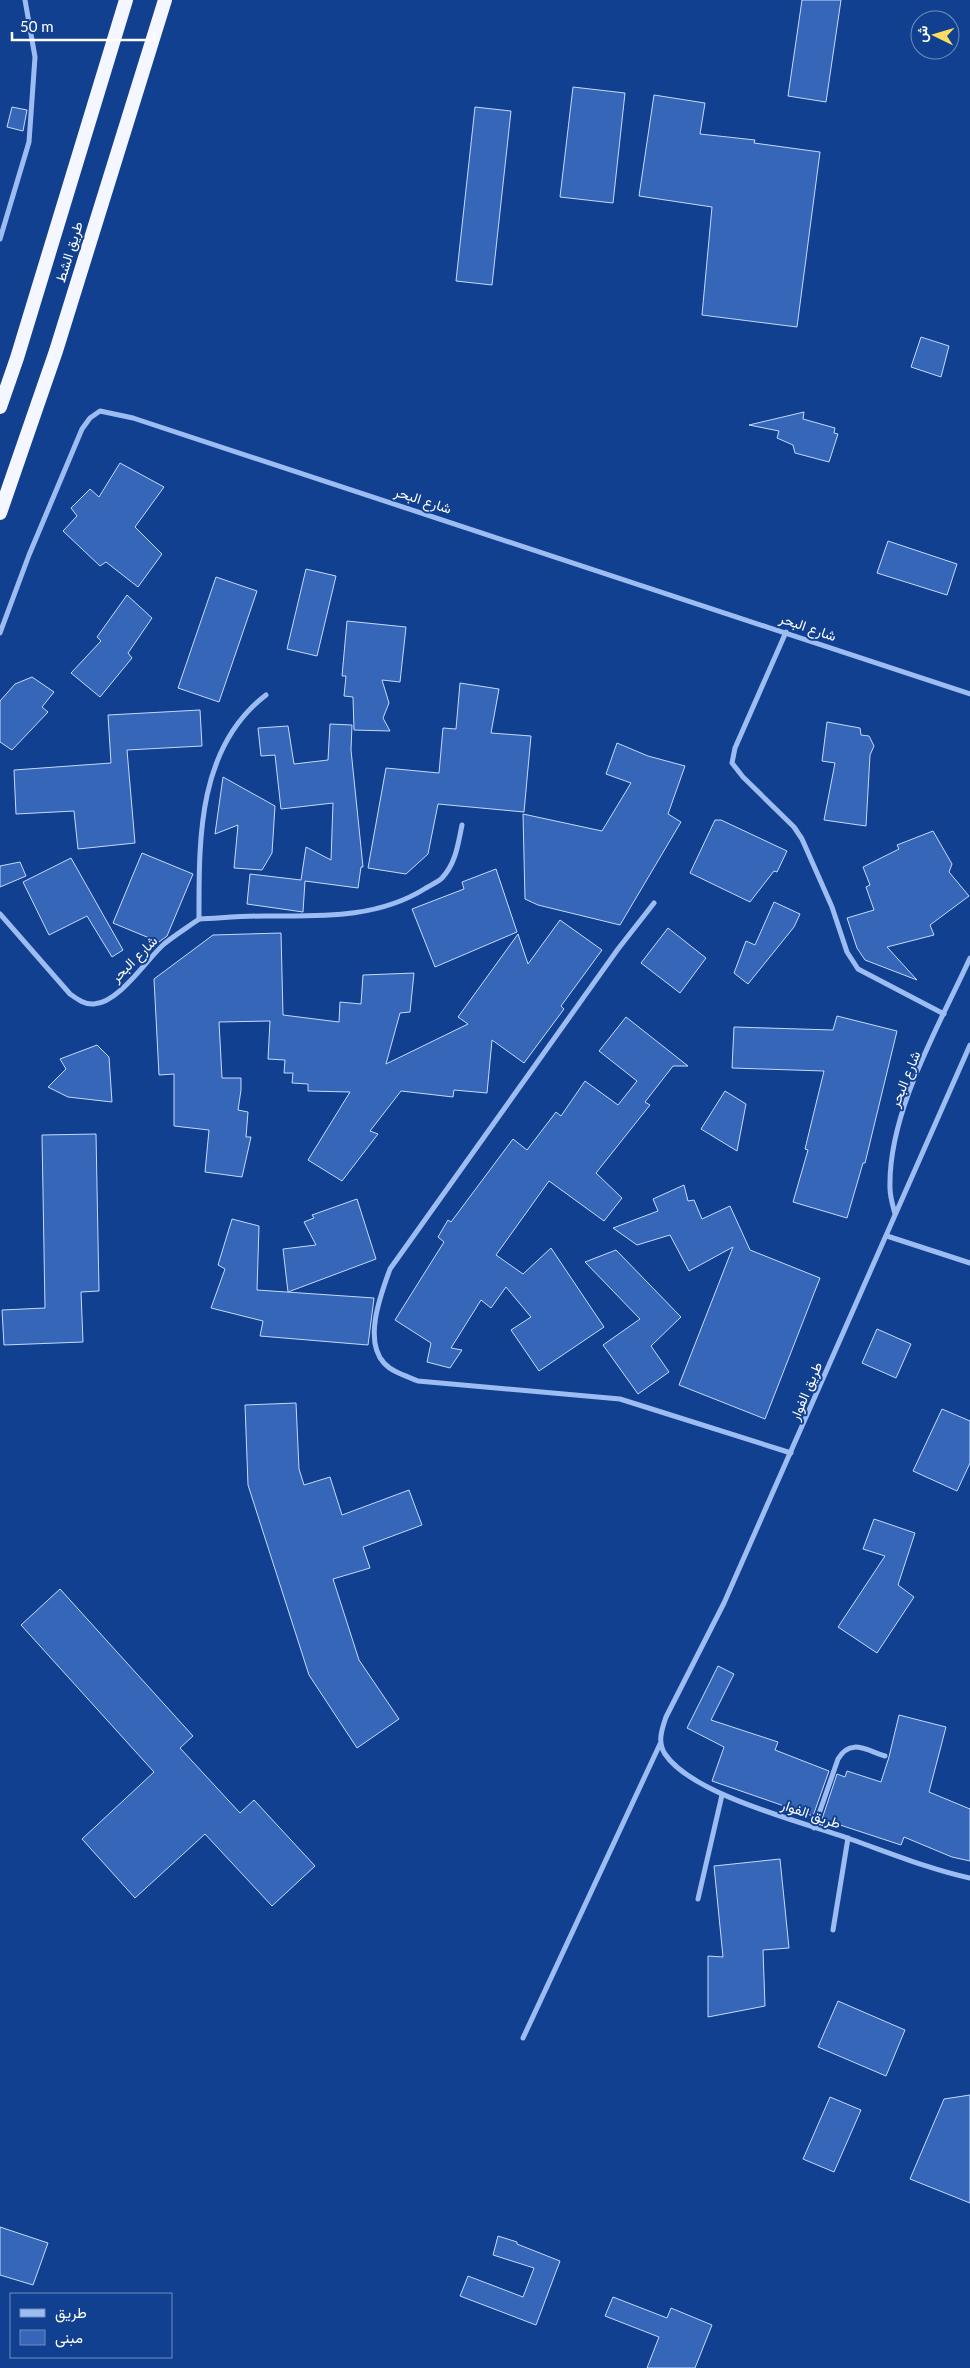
<svg xmlns="http://www.w3.org/2000/svg" width="970" height="2368" font-family="Lato,Vazirmatn,sans-serif">
  <style>
    .building { fill: #3666b7; stroke: #c5dafd }
    .lines { fill: none; stroke-linecap: round; stroke-linejoin: round }
    .minor { stroke: #9dbdf2; stroke-width: 5 }
    .trunk { stroke: #f4f7ff; stroke-width: 14 }
    .labels { text-anchor: middle; stroke-width: 4; stroke-linejoin: round; paint-order: stroke }
    .street-label { font-size: 14px; fill: #fff; stroke: #124090 }
  </style>
  <rect width="100%" height="100%" fill="#124090"/>
  <g class="building">
    <polygon points="802,0 841,0 826,102 788,96"/>
    <polygon points="573,87 625,93 613,203 560,197"/>
    <polygon points="654,95 705,103 700,134 755,140 754,143 820,152 797,327 702,315 712,207 639,196"/>
    <polygon points="12,107 27,110 23,131 7,127"/>
    <polygon points="475,107 511,111 492,285 456,281"/>
    <polygon points="921,337 949,346 941,377 911,367"/>
    <polygon points="804,412 803,419 835,428 834,433 838,434 829,462 795,453 793,445 777,438 779,431 749,425"/>
    <polygon points="120,463 164,487 135,527 162,554 138,587 106,562 100,566 63,531 77,516 71,508 90,489 99,497"/>
    <polygon points="888,541 957,564 947,595 877,573"/>
    <polygon points="306,569 336,576 317,656 287,649"/>
    <polygon points="216,577 257,591 219,702 178,688"/>
    <polygon points="127,595 152,618 128,653 132,658 100,697 71,673 101,641 97,637"/>
    <polygon points="347,621 406,627 400,682 382,680 389,703 383,718 390,731 354,730 353,697 344,696 346,676 342,676"/>
    <polygon points="32,677 54,692 42,707 48,712 12,750 0,742 0,701 15,684"/>
    <polygon points="460,683 499,689 491,733 531,736 524,812 438,804 428,854 406,874 368,868 386,768 439,773 443,728 456,729"/>
    <polygon points="200,710 202,746 127,750 135,843 78,849 74,811 16,814 14,770 111,763 108,715"/>
    <polygon points="827,722 860,728 861,735 869,736 874,746 870,755 866,826 824,820 835,763 822,761"/>
    <polygon points="330,724 352,725 351,750 363,867 361,867 358,888 305,881 303,912 247,904 250,874 301,880 306,847 331,860 333,803 281,809 275,755 261,756 258,728 288,726 294,764 328,760"/>
    <polygon points="617,743 648,756 685,766 668,814 681,822 620,925 538,905 525,899 523,814 602,831 631,783 606,774"/>
    <polygon points="223,777 275,806 272,853 262,870 234,868 238,825 215,834"/>
    <polygon points="715,820 721,820 787,851 777,872 774,871 750,902 690,873"/>
    <polygon points="933,831 952,864 949,872 969,896 930,925 934,935 887,947 917,980 865,960 857,948 847,918 874,910 866,887 870,885 863,867 899,849 897,845"/>
    <polygon points="142,853 193,874 167,936 159,942 113,923"/>
    <polygon points="71,858 123,950 112,957 87,916 49,935 23,882"/>
    <polygon points="20,862 26,876 0,887 0,866"/>
    <polygon points="496,869 517,932 435,967 412,909 464,889 462,882"/>
    <polygon points="774,902 800,914 794,927 748,984 734,973 746,941 755,945"/>
    <polygon points="560,920 602,950 561,1006 564,1009 524,1063 492,1040 487,1093 454,1090 453,1097 401,1091 370,1131 378,1134 342,1181 308,1160 350,1092 308,1091 308,1084 292,1083 293,1073 284,1073 285,1060 268,1059 270,1021 219,1022 222,1078 241,1078 241,1090 238,1110 248,1112 246,1137 251,1137 242,1177 205,1172 209,1130 174,1126 174,1074 159,1075 154,979 213,935 281,933 283,1015 339,1022 340,1002 361,1004 363,975 414,973 410,1012 400,1013 386,1064 468,1024 458,1017 518,934 528,964"/>
    <polygon points="668,928 706,958 680,993 641,963"/>
    <polygon points="837,1016 897,1031 865,1163 863,1163 847,1218 793,1202 808,1150 805,1149 824,1071 732,1068 734,1027 833,1030"/>
    <polygon points="626,1017 688,1066 673,1066 645,1102 650,1105 596,1173 622,1198 604,1221 549,1181 496,1255 523,1274 551,1248 604,1327 539,1371 511,1330 531,1317 506,1287 491,1308 481,1300 451,1348 462,1350 450,1368 427,1362 431,1343 395,1320 444,1242 438,1237 448,1220 451,1222 513,1139 527,1150 556,1112 561,1116 585,1081 618,1105 637,1081 599,1051"/>
    <polygon points="97,1045 109,1057 112,1102 68,1097 48,1087 66,1069 60,1059"/>
    <polygon points="725,1091 746,1104 737,1151 701,1129"/>
    <polygon points="96,1134 99,1291 81,1292 83,1342 4,1345 2,1310 45,1308 42,1135"/>
    <polygon points="684,1185 688,1201 694,1200 702,1219 730,1206 750,1250 820,1278 765,1419 679,1385 733,1247 689,1271 670,1235 637,1245 613,1228 658,1211 653,1199"/>
    <polygon points="357,1199 376,1259 288,1292 283,1249 316,1245 304,1222 314,1218 312,1215"/>
    <polygon points="232,1219 259,1226 257,1290 374,1298 368,1345 260,1336 263,1321 211,1308 225,1269 218,1265"/>
    <polygon points="616,1250 681,1317 651,1346 669,1372 638,1394 603,1345 640,1319 585,1262"/>
    <polygon points="877,1329 911,1344 896,1378 862,1363"/>
    <polygon points="296,1403 299,1469 304,1485 330,1477 342,1515 409,1490 422,1525 363,1547 370,1568 333,1579 359,1660 399,1719 357,1748 309,1675 248,1485 245,1405"/>
    <polygon points="942,1409 970,1421 970,1463 957,1491 913,1471"/>
    <polygon points="874,1519 915,1533 898,1585 914,1597 877,1653 838,1627 885,1556 863,1549"/>
    <polygon points="60,1589 193,1736 180,1748 240,1813 254,1800 315,1866 272,1906 205,1834 135,1898 82,1839 154,1772 21,1625"/>
    <polygon points="718,1666 734,1674 711,1720 778,1742 775,1750 829,1771 813,1816 712,1781 724,1747 687,1728"/>
    <polygon points="899,1715 946,1727 929,1792 970,1809 970,1861 952,1857 904,1837 901,1845 822,1819 837,1774 845,1777 847,1771 881,1782 889,1757"/>
    <polygon points="780,1859 789,1948 763,1950 765,2006 708,2017 708,1956 723,1957 714,1866"/>
    <polygon points="838,2001 905,2030 886,2076 818,2047"/>
    <polygon points="970,2095 970,2203 910,2179 944,2099"/>
    <polygon points="830,2097 861,2110 834,2172 803,2159"/>
    <polygon points="0,2227 48,2243 33,2285 0,2275"/>
    <polygon points="498,2236 517,2242 517,2244 560,2261 536,2325 460,2296 468,2276 523,2297 534,2268 493,2255"/>
    <polygon points="613,2297 667,2318 671,2308 712,2325 695,2368 647,2368 659,2337 605,2316"/>
  </g>
  <g class="lines">
    <g class="minor">
      <polyline points="0,239 29,142 35,57 25,0"/>
      <polyline points="786,632 735,748 732,763 743,777 794,827 802,839 832,907 847,952 858,969 944,1014"/>
      <path d="M0,633L29,555L82,429L90,418L100,411L133,418C413,508 692,600 970,694"/>
      <path d="M654,903L618,949L390,1269C381,1294 363,1340 384,1363C392,1372 406,1376 418,1381L620,1399L791,1453"/>
      <path d="M0,914L70,994C77,999 85,1005 94,1004C119,1003 147,959 164,944C175,935 188,927 199,919"/>
      <path d="M199,919C221,918 242,916 264,916C320,916 377,919 426,888C431,885 438,882 442,878C456,863 458,844 462,825"/>
      <path d="M199,919C199,840 197,748 266,695"/>
      <path d="M970,1045L724,1603L666,1717C662,1729 657,1742 665,1754C692,1795 803,1822 850,1839C890,1853 929,1869 970,1878"/>
      <path d="M895,1214C893,1206 890,1197 890,1188C888,1112 939,1026 970,958"/>
      <polyline points="887,1236 970,1263"/>
      <path d="M814,1828L838,1759C850,1738 866,1750 885,1756"/>
      <polyline points="698,1899 722,1795"/>
      <polyline points="833,1930 848,1838"/>
      <polyline points="523,2038 660,1744"/>
    </g>
    <g class="trunk">
      <polyline points="0,407 17,358 126,0"/>
      <polyline points="0,513 56,351 165,0"/>
    </g>
  </g>
  <g class="labels">
    <g class="street-label">
      <text transform="translate(69 252) rotate(-73)" y="5">طريق الشط</text>
      <text transform="translate(423 500) rotate(18)" y="5">شارع البحر</text>
      <text transform="translate(808 627) rotate(19)" y="5">شارع البحر</text>
      <text transform="translate(134 959) rotate(-45)" y="5">شارع البحر</text>
      <text transform="translate(905 1079) rotate(-68)" y="5">شارع البحر</text>
      <text transform="translate(806 1391) rotate(-67)" y="5">طريق الفوار</text>
      <text transform="translate(811 1814) rotate(19)" y="5">طريق الفوار</text>
    </g>
  </g>
  <rect x="10" y="2293" width="162" height="65" fill="#124090" stroke="#718cbc"/>
  <rect x="20" y="2309" width="25" height="8" fill="#9dbdf2" stroke="#718cbc"/>
  <text x="55" y="2318" font-size="15" fill="#ffffff">طريق</text>
  <rect x="20" y="2330" width="25" height="15" fill="#3666b7" stroke="#718cbc"/>
  <text x="55" y="2343" font-size="15" fill="#ffffff">مبنى</text>
  <g transform="translate(935 35) rotate(275)"><circle r="24" fill="#124090" stroke="#718cbc"/>
  <path d="M0-4L9 19L0 12L-9 19Z" fill="#ffdc5e"/>
  <text y="-8" font-size="14" font-weight="bold" text-anchor="middle" fill="#ffffff">ش</text>
  </g>
  <path d="M12 32v8h142v-8" fill="none" stroke="#ffffff" stroke-width="2.5"/>
  <text x="20" y="32" font-size="15" fill="#ffffff" stroke="#124090" stroke-width="4" paint-order="stroke">50 m</text>
</svg>
